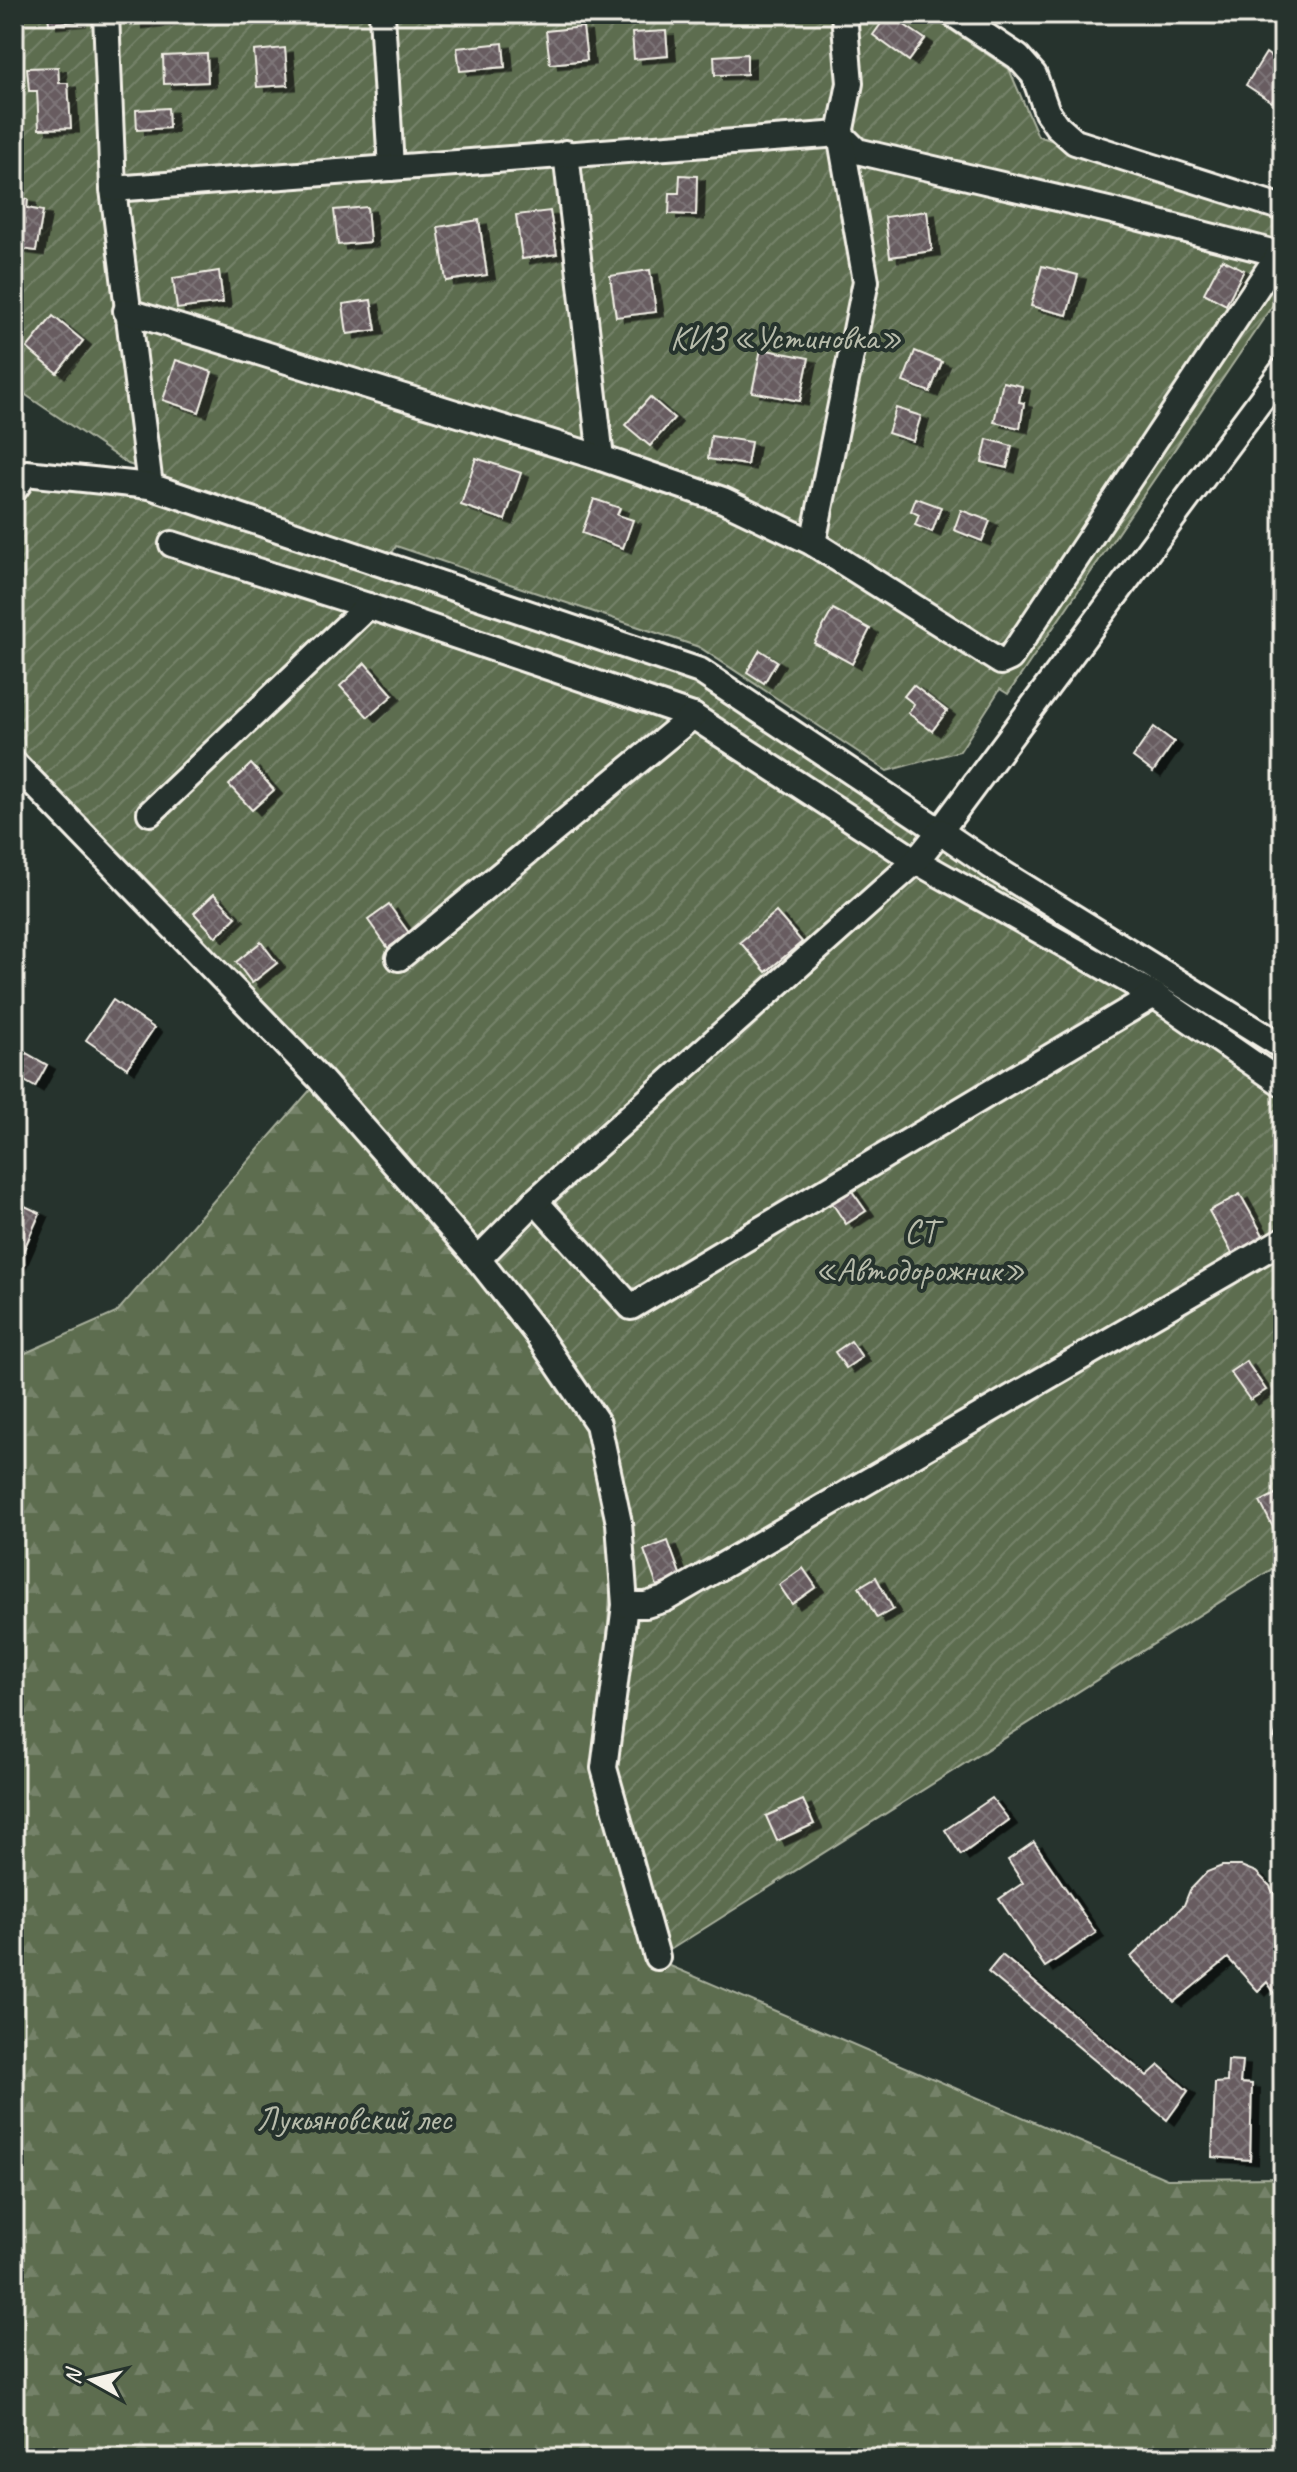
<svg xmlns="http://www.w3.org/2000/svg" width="1297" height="2472" font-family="Caveat,sans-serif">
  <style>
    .forest { fill: url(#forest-firs); stroke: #a8af9c; stroke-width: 2 }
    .garden { fill: url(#garden-furrows); stroke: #a8af9c; stroke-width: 2 }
    .building { fill: url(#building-cross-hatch); stroke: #f4f1e8; stroke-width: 2; filter: url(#shadow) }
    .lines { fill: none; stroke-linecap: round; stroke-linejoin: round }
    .street-casing { stroke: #f4f1e8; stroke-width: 30 }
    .street { stroke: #26332d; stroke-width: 24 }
    .labels { text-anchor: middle; stroke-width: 8; stroke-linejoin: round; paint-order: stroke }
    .park-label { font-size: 34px; fill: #b8bcab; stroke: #26332d }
  </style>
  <defs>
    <pattern id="forest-firs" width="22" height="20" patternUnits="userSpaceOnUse" patternTransform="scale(2)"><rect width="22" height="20" fill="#5d6d50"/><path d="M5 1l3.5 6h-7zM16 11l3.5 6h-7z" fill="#758269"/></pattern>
    <pattern id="garden-furrows" width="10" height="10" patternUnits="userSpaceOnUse" patternTransform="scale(2)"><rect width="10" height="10" fill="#5d6d50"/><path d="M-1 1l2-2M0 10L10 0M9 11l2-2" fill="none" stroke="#758269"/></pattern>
    <pattern id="building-cross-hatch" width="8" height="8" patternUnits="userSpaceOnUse" patternTransform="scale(2)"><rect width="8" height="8" fill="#675c60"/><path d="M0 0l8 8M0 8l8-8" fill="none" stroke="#7d7477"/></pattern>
    <filter id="shadow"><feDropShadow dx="8" dy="4.5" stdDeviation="0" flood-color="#0009"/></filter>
  </defs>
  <rect width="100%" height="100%" fill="#26332d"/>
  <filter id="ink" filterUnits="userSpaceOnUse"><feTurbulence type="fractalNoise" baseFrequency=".0125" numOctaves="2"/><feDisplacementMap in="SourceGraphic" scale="16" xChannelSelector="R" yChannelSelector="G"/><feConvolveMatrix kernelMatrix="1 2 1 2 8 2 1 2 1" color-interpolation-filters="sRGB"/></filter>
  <g filter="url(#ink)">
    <polygon class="forest" points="318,1081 497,1291 594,1426 615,1523 598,1769 654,1959 1167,2179 1283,2178 1283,2458 14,2458 14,1358 116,1313"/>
    <g class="garden">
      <polygon points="14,14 927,14 1009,69 1038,136 1283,217 1283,290 1008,694 1000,689 960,751 887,771 699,647 396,546 392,553 128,464 14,387"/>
      <polygon points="26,473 136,484 700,671 1283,1047 1283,1562 659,1957 613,1766 631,1604 601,1422 538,1332 14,762 14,490"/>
    </g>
    <g class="building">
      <polygon points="48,14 77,14 78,21 49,24"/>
      <polygon points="133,14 170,14 170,20 134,24"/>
      <polygon points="888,14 925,39 909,61 873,35"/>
      <polygon points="583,27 587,60 550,64 546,31"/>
      <polygon points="666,31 668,56 634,59 632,33"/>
      <polygon points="503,43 505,67 460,71 457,48"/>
      <polygon points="285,48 288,85 257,87 254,51"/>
      <polygon points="1266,53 1283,65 1283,85 1272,102 1246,85"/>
      <polygon points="207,54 208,82 164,84 163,56"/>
      <polygon points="747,54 747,74 715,75 714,56"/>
      <polygon points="58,67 59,83 68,83 71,128 39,129 37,91 29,91 27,68"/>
      <polygon points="168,108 169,128 137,130 136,110"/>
      <polygon points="680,175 697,176 696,215 669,214 670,193 679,193"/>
      <polygon points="14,197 28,199 27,208 43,211 36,251 14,248"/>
      <polygon points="367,207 370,242 338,245 334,210"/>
      <polygon points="550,211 557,254 522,259 516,215"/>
      <polygon points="927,211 932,251 890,257 885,217"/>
      <polygon points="479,220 487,275 446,281 438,227"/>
      <polygon points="1222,259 1244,270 1226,305 1204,293"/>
      <polygon points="1042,266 1078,275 1067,315 1031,306"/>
      <polygon points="650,270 656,312 616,317 610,276"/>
      <polygon points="219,271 223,303 177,309 173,278"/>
      <polygon points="371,300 376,330 347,334 343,304"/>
      <polygon points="53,316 83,341 57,373 27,348"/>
      <polygon points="761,349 809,358 800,401 752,392"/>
      <polygon points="915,351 942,362 930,392 903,382"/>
      <polygon points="176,360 212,372 199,412 163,400"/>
      <polygon points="1003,382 1022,386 1019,402 1024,403 1020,428 994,422"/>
      <polygon points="650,397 674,418 650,446 625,425"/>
      <polygon points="896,408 921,416 913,441 888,433"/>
      <polygon points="711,436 751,442 747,465 708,459"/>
      <polygon points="987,439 1012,446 1007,468 982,462"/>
      <polygon points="476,458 521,473 505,520 461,505"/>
      <polygon points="916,498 941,507 932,532 915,525 919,515 911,511"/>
      <polygon points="594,499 620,508 617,515 633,520 623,548 582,533"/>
      <polygon points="961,510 990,521 982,541 954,530"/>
      <polygon points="833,609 870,629 852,664 814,643"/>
      <polygon points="760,650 777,661 764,683 747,672"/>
      <polygon points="365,663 393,695 368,717 340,686"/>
      <polygon points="913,685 947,711 932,731 908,713 914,704 904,696"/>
      <polygon points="1154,727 1174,742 1153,772 1133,757"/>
      <polygon points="251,764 274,790 252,810 229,785"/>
      <polygon points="214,894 236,917 216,937 194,913"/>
      <polygon points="389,905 409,933 388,948 368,920"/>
      <polygon points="776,912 802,942 766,972 740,942"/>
      <polygon points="261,942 277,963 252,983 236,962"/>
      <polygon points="113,1000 154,1028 127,1068 86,1040"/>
      <polygon points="14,1046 47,1065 35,1087 14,1075"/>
      <polygon points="849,1187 866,1211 846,1224 830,1200"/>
      <polygon points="1240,1194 1264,1237 1233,1255 1209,1211"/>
      <polygon points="14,1201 40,1213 14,1272"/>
      <polygon points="851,1341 862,1357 846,1368 835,1352"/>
      <polygon points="1246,1361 1266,1390 1250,1400 1230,1372"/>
      <polygon points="1283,1490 1283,1540 1280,1541 1260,1502"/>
      <polygon points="668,1541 681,1577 657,1586 644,1550"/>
      <polygon points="803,1568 816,1587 792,1604 779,1585"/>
      <polygon points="876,1577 893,1609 877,1618 859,1587"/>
      <polygon points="1283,1712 1283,1742 1274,1739"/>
      <polygon points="992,1798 1009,1820 961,1855 945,1830"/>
      <polygon points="803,1800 814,1824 777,1841 766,1816"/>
      <polygon points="1034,1842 1096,1933 1045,1967 999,1899 1023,1883 1008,1860"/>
      <polygon points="1222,1866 1241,1866 1256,1872 1270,1886 1277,1901 1278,1917 1274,1933 1283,1942 1283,2005 1267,1982 1258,1991 1228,1958 1174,2002 1131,1957 1184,1905 1190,1890 1207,1872"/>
      <polygon points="1002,1955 1147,2076 1159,2065 1188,2091 1167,2120 988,1972"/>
      <polygon points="1228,2060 1242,2061 1240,2083 1252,2084 1250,2160 1212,2157 1215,2083 1227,2082"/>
    </g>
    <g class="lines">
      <defs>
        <g id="street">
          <polyline points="106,14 113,189 150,486"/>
          <polyline points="382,14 391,168"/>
          <polyline points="953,14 1018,57 1034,75 1047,112 1057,126 1075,142 1283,208"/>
          <polyline points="566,153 601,458"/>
          <polyline points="113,189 840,134 857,151 1121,213 1283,255"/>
          <polyline points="126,311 601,458 723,500 813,543 1001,662 1010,658 1279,254"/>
          <polyline points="14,490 26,473 150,486 700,671 940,831 1283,370"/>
          <polyline points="813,543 866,281 840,134 850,83 844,14"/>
          <polyline points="172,544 368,606 693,716 916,861 1154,995"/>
          <polyline points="14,763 320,1079 478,1259 537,1334 598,1424 619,1523 625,1605 604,1768 657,1957"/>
          <polyline points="150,813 368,606"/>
          <polyline points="399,958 693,716"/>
          <polyline points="535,1201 631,1307 1154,995 1283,1084"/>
          <polyline points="478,1259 535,1201 916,861 940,831 991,866 1283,1047"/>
          <polyline points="625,1605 646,1605 665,1599 1283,1240"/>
        </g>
      </defs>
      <use href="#street" class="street-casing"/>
      <use href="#street" class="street"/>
    </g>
  </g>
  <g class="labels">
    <g class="park-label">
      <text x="786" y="349">КИЗ «Устиновка»</text>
      <text x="920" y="1242">СТ<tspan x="920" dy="39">«Автодорожник»</tspan></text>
      <text x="354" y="2130">Лукьяновский лес</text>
    </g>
  </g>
  <rect width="1297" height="2472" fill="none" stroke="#26332d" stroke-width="48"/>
  <rect x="24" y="24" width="1249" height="2424" fill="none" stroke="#f4f1e8" stroke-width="3" filter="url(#ink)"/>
  <g transform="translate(92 2380) rotate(278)" stroke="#26332d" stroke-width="6" paint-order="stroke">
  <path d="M0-6L14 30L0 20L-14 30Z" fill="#f4f1e8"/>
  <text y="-12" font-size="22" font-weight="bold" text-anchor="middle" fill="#f4f1e8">N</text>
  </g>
</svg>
